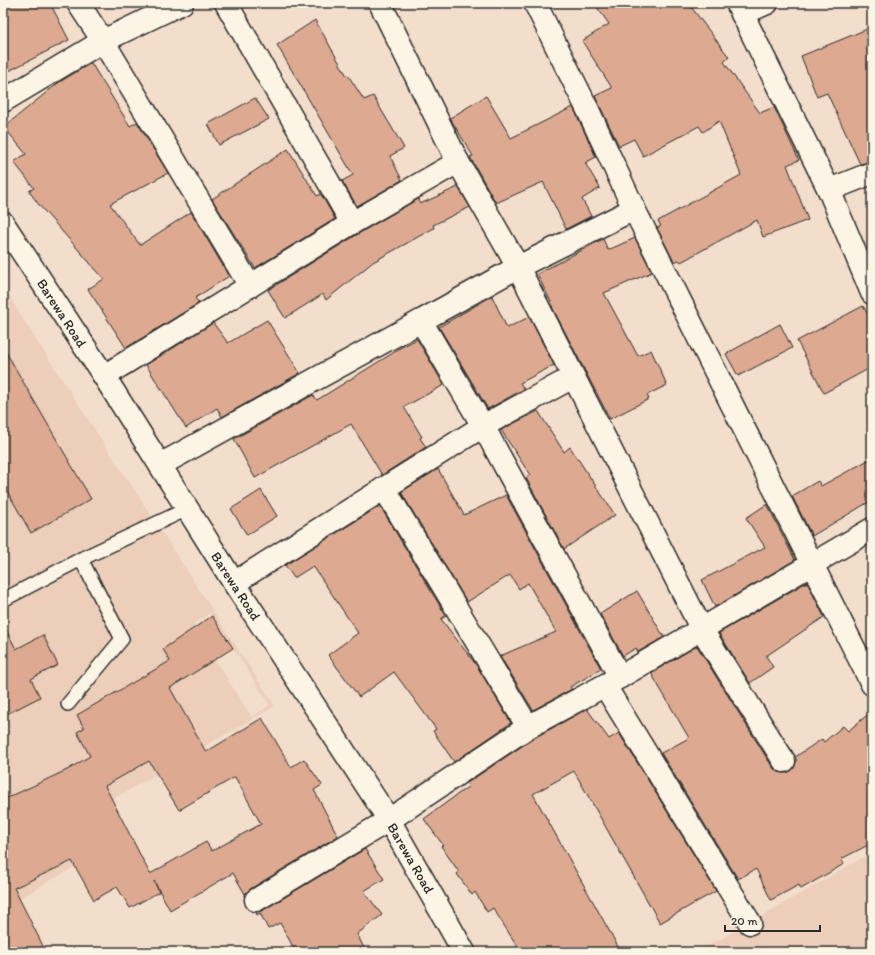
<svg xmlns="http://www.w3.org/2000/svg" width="875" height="955" font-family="Itim,sans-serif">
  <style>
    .built { fill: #ecceba; fill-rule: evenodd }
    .building { fill: #ddaa91; stroke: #2b2b2b; fill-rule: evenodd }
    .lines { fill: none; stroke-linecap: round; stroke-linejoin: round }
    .service-casing { stroke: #2b2b2b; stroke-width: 16 }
    .minor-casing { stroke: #2b2b2b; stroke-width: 25 }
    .secondary-casing { stroke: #2b2b2b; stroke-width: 25 }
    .service { stroke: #fcf5e5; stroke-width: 13 }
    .minor { stroke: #fcf5e5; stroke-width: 22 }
    .secondary { stroke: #fcf5e5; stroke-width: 22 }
    .labels { text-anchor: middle; stroke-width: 3; stroke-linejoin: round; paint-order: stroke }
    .street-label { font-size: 14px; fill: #2b2b2b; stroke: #fcf5e5 }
  </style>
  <rect width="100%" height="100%" fill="#f3decc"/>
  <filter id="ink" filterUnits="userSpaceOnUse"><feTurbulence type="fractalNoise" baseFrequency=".025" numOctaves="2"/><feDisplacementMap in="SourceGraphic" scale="8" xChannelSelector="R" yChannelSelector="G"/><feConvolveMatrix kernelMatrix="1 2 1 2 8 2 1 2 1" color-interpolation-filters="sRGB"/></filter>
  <g filter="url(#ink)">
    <g class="built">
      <path d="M3,286L26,324L275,706L120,795L73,820L88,859L3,908V849L70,818L51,777L3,800V716L31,679L58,664L43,635L3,656V484L32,533L91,499L3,347ZM210,613L270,705L252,717L192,625ZM184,656L195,672L173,686L162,670ZM150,673L167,683L196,734L107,785L77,732L84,728L77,715Z"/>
      <polygon points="872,852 872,952 696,952 750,923"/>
    </g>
    <g class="building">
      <polygon points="3,3 50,3 69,40 3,74"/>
      <polygon points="594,3 688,3 729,57 724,62 760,113 774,107 799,160 787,165 808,220 763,237 757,220 681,262 679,260 674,262 657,228 661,226 658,221 741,175 719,121 703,132 699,126 643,156 634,139 619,146 595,96 612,88 582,41 609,24"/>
      <polygon points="315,20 347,76 348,75 364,100 373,96 404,148 390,156 402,180 357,206 342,181 353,175 277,45"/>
      <polygon points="872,27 872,161 860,164 827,93 817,97 801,56"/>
      <polygon points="91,63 130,126 137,122 168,173 110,204 140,245 191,212 229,276 195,298 199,303 126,348 88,289 104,279 39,205 29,191 34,188 14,162 26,154 4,127 58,83"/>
      <polygon points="486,96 511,138 573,107 596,157 585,163 600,188 582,199 591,216 566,229 543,182 496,203 470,157 473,156 450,118"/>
      <polygon points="255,98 269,119 219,145 208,124"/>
      <polygon points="288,149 317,196 321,194 335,219 255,268 212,199"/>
      <polygon points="458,187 470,207 433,225 434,228 373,262 326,300 323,294 285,318 268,290 358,234 418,199 420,204"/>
      <polygon points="635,238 652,272 604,293 638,356 651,350 667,385 647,395 649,399 610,419 552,307 553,306 537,274 603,239 608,250"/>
      <polygon points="492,296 507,328 529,317 554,365 520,383 524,389 488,409 439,327"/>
      <polygon points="863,306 872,322 872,367 824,393 797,341"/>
      <polygon points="267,320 300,373 222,417 217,408 186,428 146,365 213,323 228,343"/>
      <polygon points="780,324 792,348 738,376 726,354"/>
      <polygon points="417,339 444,385 404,407 422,437 420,438 426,447 382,475 351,424 255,478 234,439 313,395 317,400 396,351 396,350"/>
      <polygon points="3,347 91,499 31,533 3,484"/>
      <polygon points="538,411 564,452 570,447 615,515 564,549 526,478 530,475 501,430"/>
      <polygon points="872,458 872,500 812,536 792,496 818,481 821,486"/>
      <polygon points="438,469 464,515 506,495 601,669 570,687 572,689 533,710 500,656 556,632 528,583 519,589 510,575 467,602 401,492"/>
      <polygon points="261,490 277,516 247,535 231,509"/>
      <polygon points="767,504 795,560 715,607 702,580 765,547 746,518"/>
      <polygon points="380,506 446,616 441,619 477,666 511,723 454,762 433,731 436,729 394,672 359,697 328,655 358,633 313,566 294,578 285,565"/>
      <polygon points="807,582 824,617 766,656 773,667 750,683 719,633"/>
      <polygon points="637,591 664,637 638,652 636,648 623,656 600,614"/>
      <path d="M212,616L233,648L170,688L206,752L262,718L291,767L304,759L322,785L314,790L338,836L250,889L245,894L233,873L170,910L154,881L159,892L130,908L117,887L94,900L72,861L14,888L46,952H3V800L69,769L90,756L77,732L84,728L77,715L170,661L163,649ZM149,761L179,810L235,777L261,824L212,851L206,842L150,874L105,786Z"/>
      <polygon points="3,624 16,649 43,635 58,665 31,679 40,697 3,716"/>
      <polygon points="697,646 773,768 779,772 785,773 791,771 795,766 796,761 795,757 822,739 824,742 843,726 848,731 872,711 872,843 841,859 844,864 801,889 799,885 771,900 756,869 738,879 661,753 689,738 651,673"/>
      <polygon points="587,709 609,739 619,733 716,891 660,923 574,771 533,794 621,952 521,952 493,908 487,912 475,892 472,895 457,874 459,872 441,846 443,845 424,819 469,786 467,783 534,738"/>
      <polygon points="365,849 384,879 364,891 382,915 357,934 366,952 296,952 280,923 268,929 260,913 257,915 256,912 262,911"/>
    </g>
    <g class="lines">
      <defs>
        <g id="service">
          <polyline points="3,600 81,559 187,509"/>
          <polyline points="68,704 122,639 81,559"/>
        </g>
        <g id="minor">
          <polyline points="78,3 103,41 250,286"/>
          <polyline points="226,3 352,223"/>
          <polyline points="380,3 458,162 518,267 702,630 784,761"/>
          <polyline points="535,3 587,108 634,209 872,684"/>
          <polyline points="737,3 829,190 872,293"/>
          <polyline points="742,14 767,3"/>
          <polyline points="3,101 103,41 182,3"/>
          <polyline points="829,190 872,173"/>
          <polyline points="104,376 352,223 458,162"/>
          <polyline points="160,465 421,321"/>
          <polyline points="384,488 528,727"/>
          <polyline points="234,583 483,426 573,377"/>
          <polyline points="620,677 483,426 421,321 518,267 634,209"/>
          <polyline points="605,686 750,923"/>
          <polyline points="256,900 389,820 528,727 620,677 872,529"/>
        </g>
        <polyline id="secondary" points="3,223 104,376 234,583 389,820 464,952"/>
      </defs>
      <use href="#service" class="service-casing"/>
      <use href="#minor" class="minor-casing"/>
      <use href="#secondary" class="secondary-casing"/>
      <use href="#service" class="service"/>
      <use href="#minor" class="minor"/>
      <use href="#secondary" class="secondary"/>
    </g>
  </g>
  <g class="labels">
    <g class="street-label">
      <text transform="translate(62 313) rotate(57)" y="5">Barewa Road</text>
      <text transform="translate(236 586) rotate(57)" y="5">Barewa Road</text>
      <text transform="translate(411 858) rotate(60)" y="5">Barewa Road</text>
    </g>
  </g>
  <rect width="875" height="955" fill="none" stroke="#fcf5e5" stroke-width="16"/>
  <rect x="8" y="8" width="859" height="939" fill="none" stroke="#2b2b2b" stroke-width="1.5" filter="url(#ink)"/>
  <path d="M725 925v6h95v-6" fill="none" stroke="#2b2b2b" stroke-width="2"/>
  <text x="731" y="925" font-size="12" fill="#2b2b2b" stroke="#fcf5e5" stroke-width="3" paint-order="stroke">20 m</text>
</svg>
